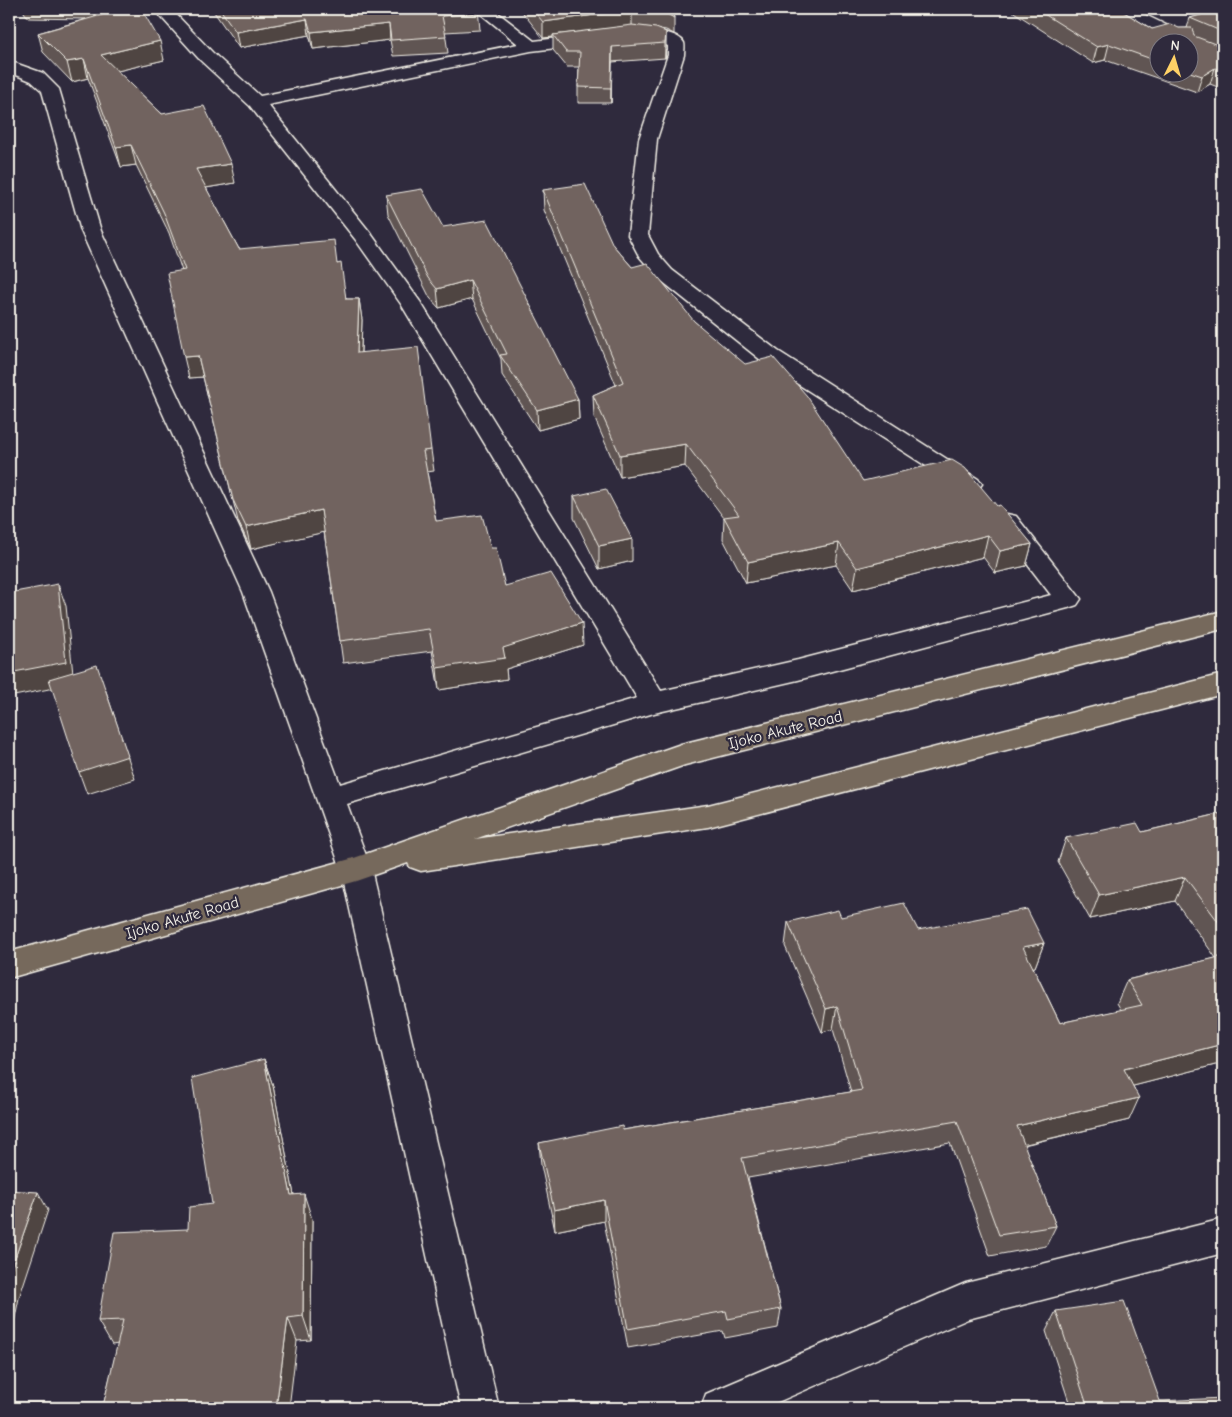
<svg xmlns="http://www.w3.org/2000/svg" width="1232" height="1417" font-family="'Comic Neue',sans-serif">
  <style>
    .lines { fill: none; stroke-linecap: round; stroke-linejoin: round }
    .minor-casing { stroke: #f4f1e8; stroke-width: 3 }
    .major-casing { stroke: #f4f1e8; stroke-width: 3 }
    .minor { fill: #2f2a3d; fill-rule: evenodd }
    .major { fill: #76695c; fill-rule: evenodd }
    .wall { fill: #615552; stroke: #f4f1e8; fill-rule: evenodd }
    .shaded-wall { fill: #4f4542; stroke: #f4f1e8 }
    .building { fill: #71635f; stroke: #f4f1e8 }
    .labels { text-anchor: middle; stroke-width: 4.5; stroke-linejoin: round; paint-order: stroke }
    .street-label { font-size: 16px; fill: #f4f1e8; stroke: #2f2a3d }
  </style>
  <rect width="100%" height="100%" fill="#2f2a3d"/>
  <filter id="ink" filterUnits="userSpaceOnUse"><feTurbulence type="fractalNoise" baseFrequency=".02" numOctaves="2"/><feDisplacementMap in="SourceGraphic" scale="10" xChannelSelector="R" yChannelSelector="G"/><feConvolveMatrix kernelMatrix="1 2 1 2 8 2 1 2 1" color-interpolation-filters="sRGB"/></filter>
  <g filter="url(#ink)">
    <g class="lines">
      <defs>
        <g id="minor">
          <polygon points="154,9 171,9 212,52 260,96 518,44 475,9 493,9 534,41 590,34 596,35 598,39 596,43 590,44 531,51 268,105 369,231 421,303 661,691 798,660 1051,595 995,522 998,516 1007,514 1016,516 1081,599 1077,605 1068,608 798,680 654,713 347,804 371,869 499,1408 461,1408 341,869 243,592 81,231 42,91 31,81 9,72 9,61 43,73 59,89 101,231 269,592 340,784 637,698 401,304 355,239 250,106 200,60"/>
          <polygon points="1113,9 1133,9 1193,38 1195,42 1190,46 1190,42 1175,42 1115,12"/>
          <path d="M631,29C643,30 678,30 684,43C685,46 684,52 684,55L657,139L648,235L658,254L672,270L778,351L978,479L982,484L978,489L970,492L962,489L762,361L658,278L639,256L628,235L639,139L668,55V46L657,41L625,38L623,34L625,30Z"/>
          <polygon points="1223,1219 1223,1253 968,1319 764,1408 701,1408 706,1394 966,1283"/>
        </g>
        <polygon id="major" points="1223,611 1223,629 685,765 475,839 708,805 1223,674 1223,694 708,827 421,871 410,867 408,863 356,881 9,978 9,952 354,858 681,744"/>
      </defs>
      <use href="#minor" class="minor-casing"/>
      <use href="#major" class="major-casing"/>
      <use href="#minor" class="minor"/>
      <use href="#major" class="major"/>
    </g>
    <g class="wall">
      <polygon points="22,9 136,9 164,60 117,71 235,183 206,188 239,249 338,264 346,299 359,299 362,320 361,352 431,450 434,471 427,472 436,521 491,548 505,586 583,645 506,669 507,679 439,690 432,651 343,663 340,641 324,532 251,549 238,521 203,377 189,378 182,271 169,233 136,165 121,167 88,78 72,82 43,52 38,33 86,19 28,18"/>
      <polygon points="212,9 478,9 480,30 445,32 448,53 393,56 390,40 313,49 309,35 239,48"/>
      <polygon points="520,9 672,9 674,18 674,34 666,30 660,29 666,32 665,58 612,62 611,103 578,103 578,87 579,67 567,67 553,50 553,37 543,38"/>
      <path d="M1009,9H1119L1152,29L1187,28L1190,18L1223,9V89L1210,84L1197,92L1105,60L1093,63ZM1160,42L1190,72H1160Z"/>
      <polygon points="543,190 613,245 632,267 694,321 863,481 997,506 1032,544 1026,566 995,573 983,557 853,590 836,565 746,583 723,539 724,518 685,466 620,477 594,417 593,395 616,385 544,210"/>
      <polygon points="386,195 443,227 578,399 579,419 538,430 502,375 501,359 472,299 439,308 430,298 388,214"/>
      <polygon points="574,496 632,561 599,569 574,518"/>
      <polygon points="1223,813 1223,1063 1133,1086 1129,1120 1024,1145 1056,1226 1046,1246 990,1256 950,1143 748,1178 781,1309 778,1328 725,1338 723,1331 628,1348 604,1221 555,1231 541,1165 539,1143 623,1130 851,1092 833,1029 822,1032 785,946 788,922 841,917 918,930 1044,943 1035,967 1033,967 1060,1023 1121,1010 1117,1003 1127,980 1216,958 1175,901 1090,919 1058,862 1066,838 1142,832"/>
      <polygon points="264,1059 273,1086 294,1195 312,1219 311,1340 297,1341 104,1402 118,1344 112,1345 98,1321 212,1204"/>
      <polygon points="1056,1311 1160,1401 1223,1408 1071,1408 1046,1331"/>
    </g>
    <g class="shaded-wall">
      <polygon points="632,10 632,26 553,35 553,37 543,38 543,22"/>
      <polygon points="307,19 309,35 239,48 236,32"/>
      <polygon points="389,24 390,40 313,49 311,32"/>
      <polygon points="666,32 666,47 665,58 665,43"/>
      <polygon points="160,41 164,60 105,74 101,55"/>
      <polygon points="1109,44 1105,60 1093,63 1097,47"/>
      <polygon points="612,47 612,62 611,103 611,88"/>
      <polygon points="84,59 88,78 72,82 67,62"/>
      <polygon points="1215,68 1210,84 1197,92 1202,76"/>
      <polygon points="131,145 136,165 121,167 116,147"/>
      <polygon points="231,164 235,183 200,189 196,169"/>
      <polygon points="470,280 472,299 439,308 437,289"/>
      <polygon points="359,299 362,320 360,374 357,353"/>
      <polygon points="198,356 203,377 189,378 184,357"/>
      <polygon points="578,399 579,419 538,430 537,410"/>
      <polygon points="686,444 685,466 620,477 620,455"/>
      <polygon points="321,510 325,532 251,549 246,527"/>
      <polygon points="988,535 983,557 853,590 857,568"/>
      <polygon points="632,539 632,561 599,569 599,546"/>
      <polygon points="839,543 836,565 746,583 748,562"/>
      <polygon points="1032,544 1026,566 995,573 1000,551"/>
      <polygon points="58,584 66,606 74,684 9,697 9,673"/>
      <polygon points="582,623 583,645 506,669 507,679 439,690 437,668"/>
      <polygon points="105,688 135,779 87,794 79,772"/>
      <polygon points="1185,877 1175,901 1090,919 1099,895"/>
      <polygon points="1044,943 1035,967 1016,971 1023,947"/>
      <polygon points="837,1006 833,1029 822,1032 826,1009"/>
      <polygon points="1223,1044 1223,1063 1114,1091 1124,1069"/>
      <polygon points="264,1059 273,1086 299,1221 291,1195"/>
      <polygon points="1139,1098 1129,1120 1009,1148 1017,1126"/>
      <polygon points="38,1192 48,1210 19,1298 10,1342 9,1341 9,1275"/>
      <polygon points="304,1194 312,1219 311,1340 303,1316"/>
      <polygon points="604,1200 604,1221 555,1231 554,1210"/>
      <polygon points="288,1318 297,1341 289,1408 276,1408"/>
    </g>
    <g class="building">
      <polygon points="123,9 136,9 138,11 142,10 160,41 101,55 162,114 204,106 231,164 196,169 239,249 334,240 337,264 341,263 346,299 359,299 357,353 418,347 431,450 423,451 436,521 482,515 491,548 496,548 505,586 551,573 582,623 503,648 505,658 437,668 429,629 340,641 321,510 246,527 233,500 198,356 184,357 167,273 185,270 164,213 131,145 116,147 84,59 67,62 38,33"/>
      <polygon points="220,9 478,9 479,13 442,16 446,36 391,40 389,24 311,32 307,19 236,32"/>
      <polygon points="532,9 672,9 674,18 667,14 632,10 543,22"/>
      <polygon points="1036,9 1119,9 1152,29 1170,24 1179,28 1192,28 1194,36 1223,47 1223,71 1215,68 1202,76 1190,72 1190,42 1160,42 1160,62 1109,44 1097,47"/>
      <polygon points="1222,9 1223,9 1223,32 1190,18"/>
      <polygon points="632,25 656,28 666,32 665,43 612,47 611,88 578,87 580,52 566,52 553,35"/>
      <polygon points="585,184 613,245 632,267 647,263 694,321 745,364 773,357 807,396 863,481 952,460 965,468 997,506 1000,505 1032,544 1000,551 988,535 857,568 839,543 748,562 724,517 739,515 686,444 620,455 593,395 623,382 543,190"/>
      <polygon points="422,189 443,227 487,220 578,399 537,410 500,355 507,354 470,280 437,289 428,278 386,195"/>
      <polygon points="606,489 632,539 599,546 574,496"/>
      <polygon points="58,584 66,662 9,673 9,593"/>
      <polygon points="97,665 128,756 79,772 49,679"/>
      <polygon points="1223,813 1223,928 1185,877 1099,895 1066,838 1137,823 1142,832"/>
      <polygon points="904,903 918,930 1027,909 1044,943 1023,947 1060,1023 1142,1005 1127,980 1223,956 1223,1044 1124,1069 1139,1098 1017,1126 1056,1226 999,1235 957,1121 742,1158 781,1309 728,1319 726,1311 628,1329 604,1200 554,1210 539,1143 622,1126 623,1130 862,1090 837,1006 826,1009 788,922 838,910 841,917"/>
      <polygon points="264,1059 291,1195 304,1194 303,1316 288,1318 276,1408 9,1408 9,1402 104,1402 123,1320 98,1321 114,1232 188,1229 189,1207 212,1204 192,1078"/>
      <polygon points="9,1190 38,1192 9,1275"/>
      <polygon points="1124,1301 1160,1401 1223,1398 1223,1408 1088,1408 1056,1311"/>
    </g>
  </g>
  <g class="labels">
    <g class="street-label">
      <text transform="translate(785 729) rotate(-14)" y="6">Ijoko Akute Road</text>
      <text transform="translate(182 917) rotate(-16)" y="6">Ijoko Akute Road</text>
    </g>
  </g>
  <rect width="1232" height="1417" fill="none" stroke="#2f2a3d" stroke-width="30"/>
  <rect x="15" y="15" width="1202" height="1387" fill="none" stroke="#f4f1e8" stroke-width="2" filter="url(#ink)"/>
  <g transform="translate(1174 58) rotate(5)"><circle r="24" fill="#2f2a3d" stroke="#7e7a81"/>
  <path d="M0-4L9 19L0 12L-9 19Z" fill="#ffd166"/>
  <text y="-8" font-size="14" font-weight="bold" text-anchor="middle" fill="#f4f1e8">N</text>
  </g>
</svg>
